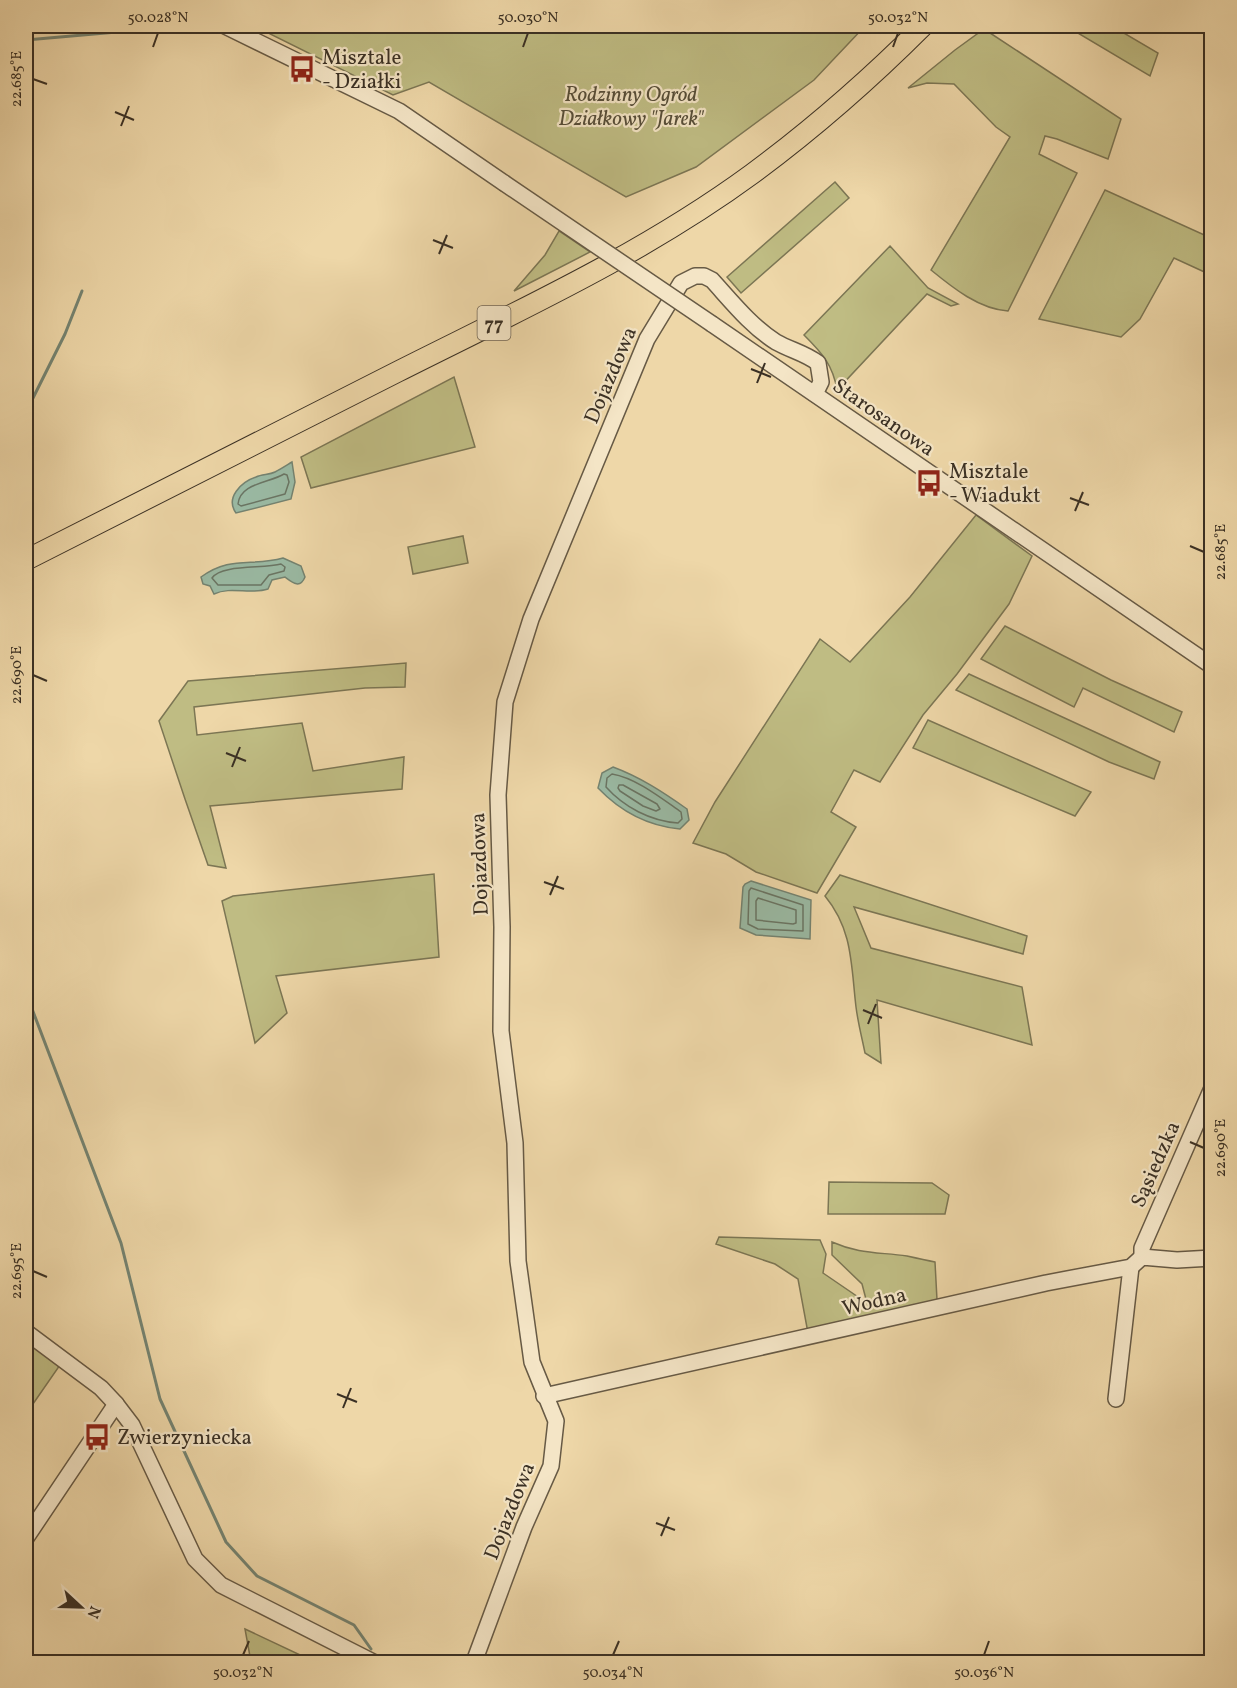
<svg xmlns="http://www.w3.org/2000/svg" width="1237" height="1688" font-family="Vollkorn,serif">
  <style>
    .green { fill: #bfbc83; stroke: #7c7654; stroke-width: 1.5 }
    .water { fill: #9abaa4; stroke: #748371; stroke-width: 1.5 }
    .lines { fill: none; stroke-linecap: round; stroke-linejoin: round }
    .shore { stroke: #6a7564; stroke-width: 1.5 }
    .stream { stroke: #748371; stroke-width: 3 }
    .minor-casing { stroke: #675a45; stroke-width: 18 }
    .major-casing { stroke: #3a3024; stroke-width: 22 }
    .minor { stroke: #f4e5c6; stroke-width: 15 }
    .major { stroke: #eed7a8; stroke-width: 20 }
    .minor-bridge-casing { stroke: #675a45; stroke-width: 18; stroke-linecap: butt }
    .minor-bridge { stroke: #f4e5c6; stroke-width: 15 }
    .ticks { fill: none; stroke: #3a3024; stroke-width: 2 }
    .labels { text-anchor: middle; stroke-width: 4.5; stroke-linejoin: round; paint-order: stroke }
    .shield { fill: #f4e5c6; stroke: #726655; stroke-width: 1.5 }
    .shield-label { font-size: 20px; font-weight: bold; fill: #3a3024 }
    .poi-label { font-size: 21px; fill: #3a3024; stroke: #f4e5c6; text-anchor: start }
    .park-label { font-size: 21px; font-style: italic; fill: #554c37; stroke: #f4e5c6 }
    .street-label { font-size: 21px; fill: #3a3024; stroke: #f4e5c6 }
    .neatline { fill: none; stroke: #3a3024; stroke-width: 2 }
    .ticks-label { font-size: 15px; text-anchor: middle; fill: #3a3024 }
  </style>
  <rect width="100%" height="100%" fill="#eed7a8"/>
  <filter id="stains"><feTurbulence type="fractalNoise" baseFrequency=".00333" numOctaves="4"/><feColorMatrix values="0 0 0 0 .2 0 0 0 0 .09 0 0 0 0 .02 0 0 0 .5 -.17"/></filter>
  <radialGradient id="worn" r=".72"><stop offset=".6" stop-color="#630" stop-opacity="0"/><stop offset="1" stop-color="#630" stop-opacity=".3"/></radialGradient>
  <g class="green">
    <polygon points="254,26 865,26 814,80 696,167 626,197 429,82 393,95"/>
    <polygon points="1066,26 1112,26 1158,53 1150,76"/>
    <path d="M984,29L1121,119L1108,159L1057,139L1045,136L1039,154L1077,173L1008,311C979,309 953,288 931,270L1010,137L996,127L954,84L927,83L908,88L955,50Z"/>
    <polygon points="835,182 849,198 741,293 727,277"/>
    <polygon points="1105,190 1211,238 1211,275 1174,258 1140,319 1121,337 1039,319"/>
    <polygon points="559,231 590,252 514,291 545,255"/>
    <path d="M890,246L928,288L958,304L951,306L927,294L837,390C833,365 822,353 804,335Z"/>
    <polygon points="454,377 475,447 311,488 301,457"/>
    <polygon points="976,515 1032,556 1009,604 957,674 923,715 880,782 854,770 831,812 856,827 817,893 756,872 726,854 693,843 715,802 820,639 850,662 910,597"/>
    <polygon points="463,536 468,563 413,574 408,547"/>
    <polygon points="1005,626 1111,680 1182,712 1174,732 1083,688 1074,707 981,659"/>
    <polygon points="406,663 405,687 365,688 194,707 197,735 302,723 313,771 404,757 402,789 210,806 226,868 208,865 185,799 159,721 188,681"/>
    <polygon points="969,674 1160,762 1154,779 1109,762 956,690"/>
    <polygon points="928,720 1091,792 1075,816 913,748"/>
    <polygon points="434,874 439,957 276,976 287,1013 255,1043 222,901 233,896"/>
    <path d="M840,875L1027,936L1023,954L854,907L871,948L1022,987L1032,1045L877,1000L881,1063L865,1053C862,1038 858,1023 856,1007C851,965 853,930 825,896Z"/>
    <polygon points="829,1182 932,1183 949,1195 945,1214 828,1214"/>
    <path d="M719,1237L820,1240L826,1254L823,1273L867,1303L862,1284L832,1255V1242C859,1254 878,1252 907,1256C916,1258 925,1260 935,1262L937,1300L808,1333L798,1279L775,1264L716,1244Z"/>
    <polygon points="26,1342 60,1365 26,1414"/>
    <polygon points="245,1629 315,1662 251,1662"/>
  </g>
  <g class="water">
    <path d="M292,462L295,482L291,499L236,513C225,498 241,482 256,477C262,474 269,475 275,472C281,469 287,465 292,462Z"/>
    <path d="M283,558L301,566L305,577C300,589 293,583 285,577L272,580L268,589C250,595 231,586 214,594L210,586L203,584L201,577C231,555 251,567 283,558Z"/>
    <path d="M613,767C640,777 663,792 687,809L689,820L680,829C648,826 621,812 598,788L602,773Z"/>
    <polygon points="751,881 811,900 810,939 756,935 740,928 743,887 745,884"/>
  </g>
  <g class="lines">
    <g class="shore">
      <path d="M284,474L287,475L289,482L285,494L241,506L238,504C240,483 269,483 284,474Z"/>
      <path d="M281,564L285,567L284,571L269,575L261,585H218L212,578C221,564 264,569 281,564Z"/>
      <path d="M612,774C636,778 661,798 681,812L682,819L678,823C650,821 624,807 606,787L607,778Z"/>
      <polygon points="619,785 623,785 657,804 660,809 656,811 643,806 620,791 618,788"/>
      <polygon points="751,888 803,905 803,931 758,929 748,924 749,891"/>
      <polygon points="758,898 796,910 796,923 793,924 756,920 756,901"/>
    </g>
    <g class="stream">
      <polyline points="26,40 151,29 169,26"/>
      <polyline points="26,412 65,334 82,291"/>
      <polyline points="26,993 121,1243 160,1399 226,1542 257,1576 354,1625 371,1649"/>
    </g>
    <defs>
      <g id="minor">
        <polyline points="225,26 399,111 504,183"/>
        <polyline points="712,324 1212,666"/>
        <polyline points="1142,1257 1142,1248 1212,1088"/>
        <polyline points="26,1332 101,1388 116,1404 132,1425 195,1559 221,1585 373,1662"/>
        <polyline points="544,1396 1046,1283 1131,1267 1142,1257 1177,1260 1212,1258"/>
        <polyline points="1116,1399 1131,1267"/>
        <polyline points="26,1538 116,1404"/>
        <path d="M474,1662L524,1527L551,1466L556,1421L532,1362L518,1261L515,1143L501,1031L502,927L498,795L505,702L531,619L647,339L681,283L695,276H704L712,280C732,302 751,326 776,342C790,350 805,353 818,363L821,382L815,394"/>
      </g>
      <path id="major" d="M26,560C149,498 273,435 397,372C518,311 643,254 752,174C813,129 870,79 923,26"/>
    </defs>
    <use href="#minor" class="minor-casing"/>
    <use href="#major" class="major-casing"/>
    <use href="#minor" class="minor"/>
    <use href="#major" class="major"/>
    <defs>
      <polyline id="minor-bridge" points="504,183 712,324"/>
    </defs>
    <use href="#minor-bridge" class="minor-bridge-casing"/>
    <use href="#minor-bridge" class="minor-bridge"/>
  </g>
  <path class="ticks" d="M153,47L158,33M523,47L528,33M893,47L898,33M33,79L47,84M115,112L134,120M121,126L129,106M433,240L453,248M439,254L447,235M751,369L771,377M757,383L765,363M1070,498L1089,505M1075,511L1083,492M1190,546L1204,552M33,675L47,681M226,753L246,761M232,767L240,747M544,882L564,889M550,895L558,876M863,1010L882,1018M868,1024L876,1004M1190,1142L1204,1148M33,1271L47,1277M337,1394L357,1402M343,1408L351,1388M656,1523L675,1530M661,1536L669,1517M243,1655L249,1641M613,1655L619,1641M984,1655L989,1641"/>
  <defs>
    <symbol id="bus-bare" viewBox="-9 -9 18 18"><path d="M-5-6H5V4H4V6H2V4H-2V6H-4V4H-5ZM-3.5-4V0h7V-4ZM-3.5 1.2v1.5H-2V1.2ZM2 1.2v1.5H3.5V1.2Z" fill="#8f2418" stroke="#f4e5c6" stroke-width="2.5" paint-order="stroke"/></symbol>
  </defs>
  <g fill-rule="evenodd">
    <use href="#bus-bare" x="283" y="50" width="38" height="38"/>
    <use href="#bus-bare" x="910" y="464" width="38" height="38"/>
    <use href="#bus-bare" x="78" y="1418" width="38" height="38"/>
  </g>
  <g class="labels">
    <rect class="shield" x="477.5" y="306" width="33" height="34" rx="4.5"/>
    <g class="shield-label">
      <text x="494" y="330">77</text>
    </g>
    <g class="poi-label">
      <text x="322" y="64">Misztale<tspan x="322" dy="24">- Działki</tspan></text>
      <text x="949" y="478">Misztale<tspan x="949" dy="24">- Wiadukt</tspan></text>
      <text x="117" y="1444">Zwierzyniecka</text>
    </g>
    <g class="park-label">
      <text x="631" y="101">Rodzinny Ogród<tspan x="631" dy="24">Działkowy "Jarek"</tspan></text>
    </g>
    <g class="street-label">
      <text transform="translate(610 375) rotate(-67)" y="7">Dojazdowa</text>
      <text transform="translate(884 417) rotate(35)" y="7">Starosanowa</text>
      <text transform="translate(479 864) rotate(-92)" y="7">Dojazdowa</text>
      <text transform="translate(1155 1164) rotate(-66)" y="7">Sąsiedzka</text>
      <text transform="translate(874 1301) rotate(-13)" y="7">Wodna</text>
      <text transform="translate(509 1511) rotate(-68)" y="7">Dojazdowa</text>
    </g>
  </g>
  <rect width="1237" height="1688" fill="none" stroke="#eed7a8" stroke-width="66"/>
  <g transform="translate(81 1607) rotate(112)" stroke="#f4e5c6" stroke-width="4.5" paint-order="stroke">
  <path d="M0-4.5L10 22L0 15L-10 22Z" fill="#3a3024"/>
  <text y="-9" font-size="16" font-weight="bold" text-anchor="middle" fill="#3a3024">N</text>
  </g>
  <rect x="33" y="33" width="1171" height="1622" class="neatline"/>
  <g class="ticks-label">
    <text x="158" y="22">50.028°N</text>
    <text x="528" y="22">50.030°N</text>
    <text x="898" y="22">50.032°N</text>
    <text transform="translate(16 79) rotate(-90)" y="5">22.685°E</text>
    <text transform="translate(1220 552) rotate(-90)" y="5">22.685°E</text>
    <text transform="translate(16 675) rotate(-90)" y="5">22.690°E</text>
    <text transform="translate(1220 1148) rotate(-90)" y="5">22.690°E</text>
    <text transform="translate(16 1271) rotate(-90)" y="5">22.695°E</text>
    <text x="243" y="1677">50.032°N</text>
    <text x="613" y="1677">50.034°N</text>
    <text x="984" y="1677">50.036°N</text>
  </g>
  <rect width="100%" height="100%" filter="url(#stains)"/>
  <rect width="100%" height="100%" fill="url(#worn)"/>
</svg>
